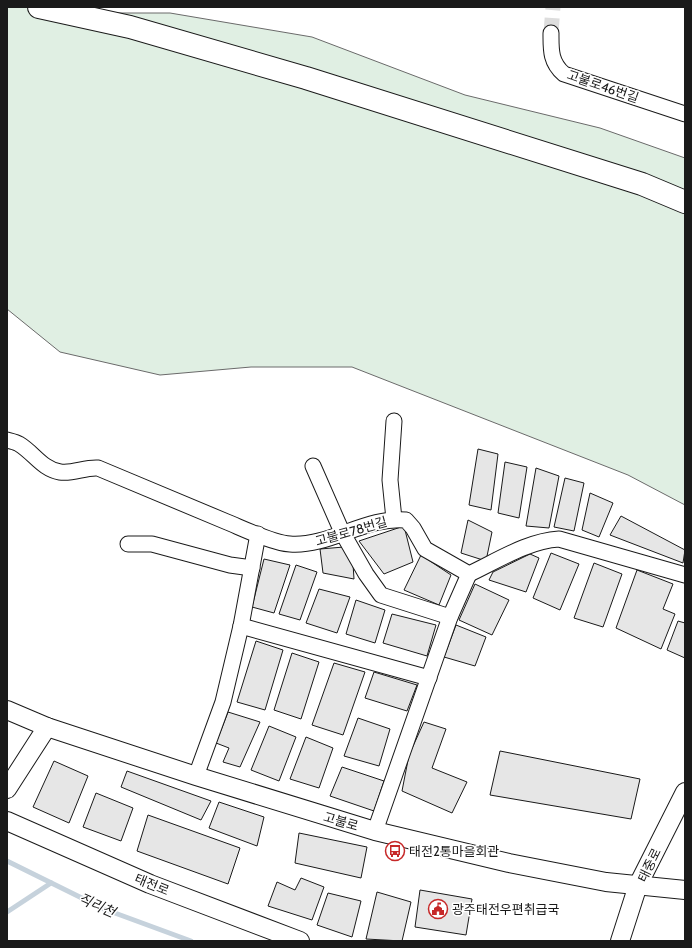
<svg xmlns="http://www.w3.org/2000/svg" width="692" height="948" font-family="Cabin,'Noto Sans KR',sans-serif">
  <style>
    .green { fill: #e0efe3; stroke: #6a6a6a }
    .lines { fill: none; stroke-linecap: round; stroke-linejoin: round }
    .stream { stroke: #c6d2dc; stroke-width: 5 }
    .building { fill: #e6e6e6; stroke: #1a1a1a }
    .minor-tunnel { stroke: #ddd; stroke-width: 15; stroke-dasharray: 15 8; stroke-linecap: butt }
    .minor-casing { stroke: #1a1a1a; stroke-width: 17 }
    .tertiary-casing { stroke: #1a1a1a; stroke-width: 20 }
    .trunk-casing { stroke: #1a1a1a; stroke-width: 24 }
    .minor { stroke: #fff; stroke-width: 15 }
    .tertiary { stroke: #fff; stroke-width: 18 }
    .trunk { stroke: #fff; stroke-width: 22 }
    .labels { text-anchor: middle; stroke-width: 3; stroke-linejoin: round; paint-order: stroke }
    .street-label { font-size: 13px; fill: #1a1a1a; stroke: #fff }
    .poi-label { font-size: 13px; fill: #1a1a1a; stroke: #fff; text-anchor: start }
    .water-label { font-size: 14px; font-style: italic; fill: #1a1a1a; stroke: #fff }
  </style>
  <rect width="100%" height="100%" fill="#fff"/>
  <polygon class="green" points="7,7 57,7 66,13 170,13 312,37 465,95 600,128 685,158 685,505 628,475 352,367 251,367 160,375 60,352 7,309"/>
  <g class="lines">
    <g class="stream">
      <polyline points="7,861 104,909 191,941"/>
      <polyline points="7,912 51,883"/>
    </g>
  </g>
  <g class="building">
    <polygon points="478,449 498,454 491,510 469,505"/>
    <polygon points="505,462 527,467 519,518 498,513"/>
    <polygon points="536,468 559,476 549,528 526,526"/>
    <polygon points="565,478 584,483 574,531 554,527"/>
    <polygon points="590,493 613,503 599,537 582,530"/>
    <polygon points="621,516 685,550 683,563 610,535"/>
    <polygon points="468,520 492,532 486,561 461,553"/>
    <polygon points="404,526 413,562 384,574 359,541"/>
    <polygon points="344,547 353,564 354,579 323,573 320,549"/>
    <polygon points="551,553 579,564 560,610 533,598"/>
    <polygon points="530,554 539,558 526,592 489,580 493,572"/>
    <polygon points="421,555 451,575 439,605 404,590"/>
    <polygon points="264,559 290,565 274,613 252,607"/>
    <polygon points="594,563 622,574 603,627 574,618"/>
    <polygon points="296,565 317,572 300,620 279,614"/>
    <polygon points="637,570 673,584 663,609 675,614 661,649 616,628"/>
    <polygon points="475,584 509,600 492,635 459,620"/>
    <polygon points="319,589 350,597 337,633 306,623"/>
    <polygon points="356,600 385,610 375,643 346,634"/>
    <polygon points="392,614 436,625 427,656 383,643"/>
    <polygon points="678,621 685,623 685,658 667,650"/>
    <polygon points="456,625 486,637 475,666 444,657"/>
    <polygon points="256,641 283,650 265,710 237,702"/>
    <polygon points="292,653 319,662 301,719 274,710"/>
    <polygon points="334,663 365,672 343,735 312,725"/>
    <polygon points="374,672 417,685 407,711 365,698"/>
    <polygon points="228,712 260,722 240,767 223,762 229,748 216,743"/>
    <polygon points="358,718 390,729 379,766 344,756"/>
    <polygon points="424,722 446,729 432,768 467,782 452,813 402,791 409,755"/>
    <polygon points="269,726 296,737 279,781 251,770"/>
    <polygon points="306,737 333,748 319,788 290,779"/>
    <polygon points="500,751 640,779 631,819 490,795"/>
    <polygon points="54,761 88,776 69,823 33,807"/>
    <polygon points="342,767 384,781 374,811 330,796"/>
    <polygon points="127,771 211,801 201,820 121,787"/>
    <polygon points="96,793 133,808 121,841 83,827"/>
    <polygon points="219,802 264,817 257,846 209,828"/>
    <polygon points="148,815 240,848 228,884 137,851"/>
    <polygon points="299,833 367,847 361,878 295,863"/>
    <polygon points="301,878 324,887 312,920 268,906 277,882 295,890"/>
    <polygon points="420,890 472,899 466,935 415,927"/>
    <polygon points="377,892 411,902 402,941 366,939"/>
    <polygon points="328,893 361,901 352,937 317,925"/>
  </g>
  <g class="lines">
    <polyline class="minor-tunnel" points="551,33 553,7"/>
    <defs>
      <g id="minor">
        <path d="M551,33C551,49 550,62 564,74L685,114"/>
        <polyline points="394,421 390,480 394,519"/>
        <path d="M7,440C11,441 16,442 19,444C34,453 42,469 60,472C73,474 85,467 98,468C141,486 184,504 227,522C244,529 273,543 290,544C329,547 367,516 406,520L413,528L425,549L469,574C497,561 527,541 559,539L685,575"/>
        <polyline points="313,466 342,532 366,574 381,595 450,617"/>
        <polyline points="128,544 152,544 230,565 252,568"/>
        <polyline points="241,626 429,678"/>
        <polyline points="196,776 223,702 241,626 258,534"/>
        <polyline points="375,831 450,617 469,574"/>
      </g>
      <g id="tertiary">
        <polyline points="7,710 47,727 196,776 375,831 509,863 606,882 685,890"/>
        <polyline points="7,789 47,727"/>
        <polyline points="7,821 150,884 300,941"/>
        <polyline points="620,941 638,885 685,792"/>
      </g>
      <polyline id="trunk" points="39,7 130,27 306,78 642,184 685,202"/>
    </defs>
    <use href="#minor" class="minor-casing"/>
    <use href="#tertiary" class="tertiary-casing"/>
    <use href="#trunk" class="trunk-casing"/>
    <use href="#minor" class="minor"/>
    <use href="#tertiary" class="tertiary"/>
    <use href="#trunk" class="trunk"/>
  </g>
  <defs>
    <symbol id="bus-ring" viewBox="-11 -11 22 22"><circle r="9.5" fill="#fff" stroke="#c62828" stroke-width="1.5"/><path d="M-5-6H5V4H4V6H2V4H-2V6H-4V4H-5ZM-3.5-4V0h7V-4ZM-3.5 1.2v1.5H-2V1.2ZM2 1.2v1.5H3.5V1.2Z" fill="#c62828"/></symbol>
    <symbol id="civic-ring" viewBox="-11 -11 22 22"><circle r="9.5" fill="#fff" stroke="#c62828" stroke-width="1.5"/><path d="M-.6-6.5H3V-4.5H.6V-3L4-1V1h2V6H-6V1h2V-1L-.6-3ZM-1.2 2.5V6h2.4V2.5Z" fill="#c62828"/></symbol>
  </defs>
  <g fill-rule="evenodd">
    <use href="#bus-ring" x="384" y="840" width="22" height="22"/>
    <use href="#civic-ring" x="427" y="898" width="22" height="22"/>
  </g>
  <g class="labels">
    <g class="street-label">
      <text transform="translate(603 86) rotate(19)" y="5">고불로46번길</text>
      <text transform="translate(351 531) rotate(-16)" y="5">고불로78번길</text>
      <text transform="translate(341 821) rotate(16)" y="5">고불로</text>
      <text transform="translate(649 865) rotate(-64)" y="5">태중로</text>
      <text transform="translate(152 884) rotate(22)" y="5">태전로</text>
    </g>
    <g class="poi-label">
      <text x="409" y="856">태전2통마을회관</text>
      <text x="452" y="914">광주태전우편취급국</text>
    </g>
    <g class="water-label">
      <text transform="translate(97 905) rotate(24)" y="5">직리천</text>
    </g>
  </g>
  <rect width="692" height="948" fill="none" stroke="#1a1a1a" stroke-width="16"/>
</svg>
